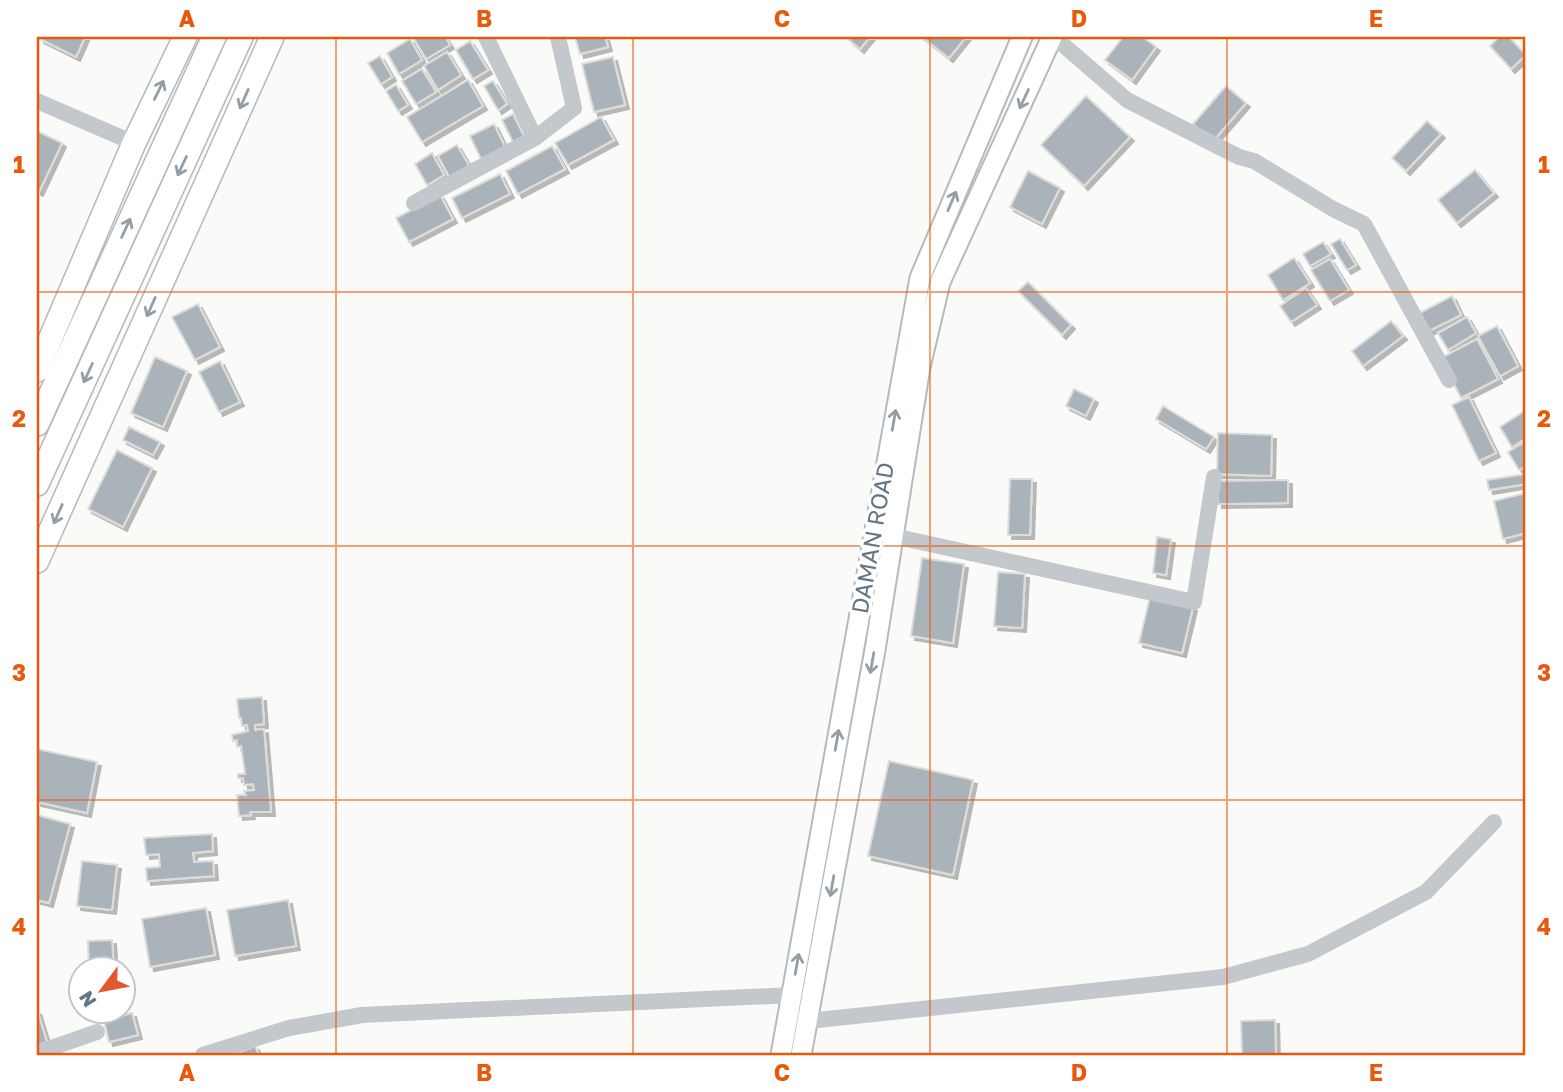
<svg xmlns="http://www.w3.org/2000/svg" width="1563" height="1092" font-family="'Golos Text',sans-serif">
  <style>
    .building { fill: #aab3b9; stroke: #dcdcda; stroke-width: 2; filter: url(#shadow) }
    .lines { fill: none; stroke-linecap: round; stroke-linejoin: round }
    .major-casing { stroke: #b5babe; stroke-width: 23 }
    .highway-casing { stroke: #b4b9bd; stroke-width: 26 }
    .minor { stroke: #c3c8cc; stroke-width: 16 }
    .major { stroke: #fff; stroke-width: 19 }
    .highway { stroke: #fff; stroke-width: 23 }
    .oneway { stroke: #939fa8 }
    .grid { fill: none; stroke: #e8590c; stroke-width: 2; stroke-opacity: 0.55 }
    .labels { text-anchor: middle; stroke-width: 7; stroke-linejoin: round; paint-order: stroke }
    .street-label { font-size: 23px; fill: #657683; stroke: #fff }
    .neatline { fill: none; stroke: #e8590c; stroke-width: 2.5 }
    .grid-label { font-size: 23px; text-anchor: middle; font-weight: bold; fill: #e8590c }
  </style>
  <defs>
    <filter id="shadow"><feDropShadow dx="4" dy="4" stdDeviation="0" flood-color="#0004"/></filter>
  </defs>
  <rect width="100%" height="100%" fill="#fafaf8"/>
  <g class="building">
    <polygon points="41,37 85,37 76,57 40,39"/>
    <polygon points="413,37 445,37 450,45 426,59"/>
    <polygon points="575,37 605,37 608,47 580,54"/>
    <polygon points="852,37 870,37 860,49 849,40"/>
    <polygon points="922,37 966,37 949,58"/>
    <polygon points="1123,37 1143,37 1156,47 1132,80 1105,60"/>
    <polygon points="1499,37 1509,37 1526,55 1511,69 1490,46"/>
    <polygon points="410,39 422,60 399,74 387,53"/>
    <polygon points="470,41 488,70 473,79 456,50"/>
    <polygon points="447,52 461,75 438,90 424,66"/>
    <polygon points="380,56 392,77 381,84 368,63"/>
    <polygon points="613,57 625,105 594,112 582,64"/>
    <polygon points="422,69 436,92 416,104 402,81"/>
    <polygon points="468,80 483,106 422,142 407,117"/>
    <polygon points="493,81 507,104 498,110 484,86"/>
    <polygon points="396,85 408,105 398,111 386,91"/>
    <polygon points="1226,86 1246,103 1213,141 1193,124"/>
    <polygon points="1086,96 1130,137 1084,186 1041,145"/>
    <polygon points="513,114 524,136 513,142 502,120"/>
    <polygon points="601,117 614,140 568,165 555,143"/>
    <polygon points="1427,121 1441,134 1406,171 1392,158"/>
    <polygon points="494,124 505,147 481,159 470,136"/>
    <polygon points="37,131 62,143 39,192 37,191"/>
    <polygon points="457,145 471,169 451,180 438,156"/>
    <polygon points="552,146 565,169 518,194 506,171"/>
    <polygon points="432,153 444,175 427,185 415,164"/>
    <polygon points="1475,170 1494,193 1457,223 1438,200"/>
    <polygon points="1028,171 1060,188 1042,224 1010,207"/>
    <polygon points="500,174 510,194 462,218 452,198"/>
    <polygon points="440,195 453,219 409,242 396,218"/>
    <polygon points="1340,239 1356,265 1347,270 1331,244"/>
    <polygon points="1323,242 1331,254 1310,266 1303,254"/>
    <polygon points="1294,258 1310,283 1283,300 1268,275"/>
    <polygon points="1330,259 1349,290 1330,301 1311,270"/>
    <polygon points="1028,282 1071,325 1062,335 1018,291"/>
    <polygon points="1306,288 1317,305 1291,322 1280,306"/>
    <polygon points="1452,296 1461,315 1427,332 1418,314"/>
    <polygon points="198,304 220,347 195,360 172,317"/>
    <polygon points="1467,317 1476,333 1448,350 1438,333"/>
    <polygon points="1391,321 1403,336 1363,366 1352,351"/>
    <polygon points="1497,326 1518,366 1500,376 1478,336"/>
    <polygon points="1477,339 1498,379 1461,398 1441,358"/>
    <polygon points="155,357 187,371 163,427 131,413"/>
    <polygon points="220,361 240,402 219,412 199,372"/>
    <polygon points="1074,389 1094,399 1086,416 1066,406"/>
    <polygon points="1469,397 1496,453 1479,461 1452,405"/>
    <polygon points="1163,406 1214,437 1206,449 1156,419"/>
    <polygon points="1526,410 1526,438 1512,447 1500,427"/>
    <polygon points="129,427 160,442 153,455 123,440"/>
    <polygon points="1218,433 1272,435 1271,476 1217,474"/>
    <polygon points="1526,441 1526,466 1519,470 1508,452"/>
    <polygon points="117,450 152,468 123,527 88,509"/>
    <polygon points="1526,474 1526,484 1489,490 1487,480"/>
    <polygon points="1010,479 1032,479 1030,535 1008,535"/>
    <polygon points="1288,480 1288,503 1218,504 1217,481"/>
    <polygon points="1526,493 1526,533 1503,539 1494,501"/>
    <polygon points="1157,537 1171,539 1166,575 1153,573"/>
    <polygon points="922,558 964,564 953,643 911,636"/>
    <polygon points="998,572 1025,574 1022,628 994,626"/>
    <polygon points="1150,597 1193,607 1182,653 1139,643"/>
    <polygon points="262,697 264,724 255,725 255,730 264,729 271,812 250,812 251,815 239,816 237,795 246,795 244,791 254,790 253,784 244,785 243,778 238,778 238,774 245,774 241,746 237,747 237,740 233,741 232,735 248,731 247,725 242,726 241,718 239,718 237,699"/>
    <polygon points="37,749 97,762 87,813 37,802"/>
    <polygon points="889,761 973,780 953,875 868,856"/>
    <polygon points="37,815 70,824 49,903 37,900"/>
    <polygon points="212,834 213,851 193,853 194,862 213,861 214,876 147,881 146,868 160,867 159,854 146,855 144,838"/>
    <polygon points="82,861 117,865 112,910 77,906"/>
    <polygon points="288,900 296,946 235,956 227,910"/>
    <polygon points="206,908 215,955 150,967 142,919"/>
    <polygon points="112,940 114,970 89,970 88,941"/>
    <polygon points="37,1010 47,1042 37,1045"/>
    <polygon points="132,1013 138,1035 109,1042 104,1021"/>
    <polygon points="1275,1020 1276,1055 1242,1055 1241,1021"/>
    <polygon points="255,1046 259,1055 234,1055"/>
  </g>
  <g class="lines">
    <defs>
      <g id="major">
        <polyline points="781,1055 920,278 1022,37"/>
        <polyline points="801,1055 875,650 920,367 940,282 1052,37"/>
      </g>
      <g id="highway">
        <polyline points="37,370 134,143 185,37"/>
        <polyline points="37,424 214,37"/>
        <polyline points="37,484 241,37"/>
        <polyline points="37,561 272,37"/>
      </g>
    </defs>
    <use href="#major" class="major-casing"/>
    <use href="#highway" class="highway-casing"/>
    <g class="minor">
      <polyline points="486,37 535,138"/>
      <polyline points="1054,37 1127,100 1239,157 1254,161 1333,209 1364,224 1449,380"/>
      <polyline points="37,101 134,143"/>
      <polyline points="414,203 535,138 574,108 558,37"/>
      <polyline points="884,534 1194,602 1214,477"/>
      <polyline points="798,1018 808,1021 1223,977 1308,954 1426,892 1494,822"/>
      <polyline points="37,1053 97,1032"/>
      <polyline points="203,1055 289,1028 362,1015 792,995"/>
    </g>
    <use href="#major" class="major"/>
    <use href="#highway" class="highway"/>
  </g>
  <defs><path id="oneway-shaft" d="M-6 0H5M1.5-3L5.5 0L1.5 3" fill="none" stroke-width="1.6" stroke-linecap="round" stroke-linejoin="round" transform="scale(1.75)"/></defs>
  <g class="oneway">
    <use href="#oneway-shaft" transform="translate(159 90) rotate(-64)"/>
    <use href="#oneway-shaft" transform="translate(244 99) rotate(114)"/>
    <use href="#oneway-shaft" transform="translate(1024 99) rotate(115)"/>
    <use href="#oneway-shaft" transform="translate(182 166) rotate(115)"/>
    <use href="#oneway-shaft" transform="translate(952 201) rotate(-67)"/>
    <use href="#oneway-shaft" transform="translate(126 228) rotate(-65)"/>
    <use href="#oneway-shaft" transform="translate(151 307) rotate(114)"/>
    <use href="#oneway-shaft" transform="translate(88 373) rotate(115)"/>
    <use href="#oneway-shaft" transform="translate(894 420) rotate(-80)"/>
    <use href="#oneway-shaft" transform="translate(58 514) rotate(114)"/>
    <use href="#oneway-shaft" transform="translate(872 663) rotate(100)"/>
    <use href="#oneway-shaft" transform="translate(837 740) rotate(-80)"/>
    <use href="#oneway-shaft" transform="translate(832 886) rotate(100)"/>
    <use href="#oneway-shaft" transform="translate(797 964) rotate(-80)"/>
  </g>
  <path class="grid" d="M336,37V1055M633,37V1055M930,37V1055M1227,37V1055M37,292H1526M37,546H1526M37,800H1526"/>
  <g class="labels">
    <g class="street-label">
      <text transform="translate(873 538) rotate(-80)" y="8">DAMAN ROAD</text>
    </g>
  </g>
  <rect width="1563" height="1092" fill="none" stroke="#ffffff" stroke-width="77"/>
  <g transform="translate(102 990) rotate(238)"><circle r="33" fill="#ffffff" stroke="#c1c8cd" stroke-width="2"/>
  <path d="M0-5L12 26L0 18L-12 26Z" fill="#e4572e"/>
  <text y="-10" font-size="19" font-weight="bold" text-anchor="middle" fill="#657683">N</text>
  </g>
  <rect x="38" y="38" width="1486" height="1016" class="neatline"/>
  <g class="grid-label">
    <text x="187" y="27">A</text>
    <text x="484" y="27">B</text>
    <text x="782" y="27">C</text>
    <text x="1079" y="27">D</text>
    <text x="1376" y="27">E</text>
    <text x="19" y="173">1</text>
    <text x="1544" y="173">1</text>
    <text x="19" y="427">2</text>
    <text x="1544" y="427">2</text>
    <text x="19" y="681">3</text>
    <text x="1544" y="681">3</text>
    <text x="19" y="935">4</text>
    <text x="1544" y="935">4</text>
    <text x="187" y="1081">A</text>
    <text x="484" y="1081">B</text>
    <text x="782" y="1081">C</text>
    <text x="1079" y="1081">D</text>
    <text x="1376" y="1081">E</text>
  </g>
</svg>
